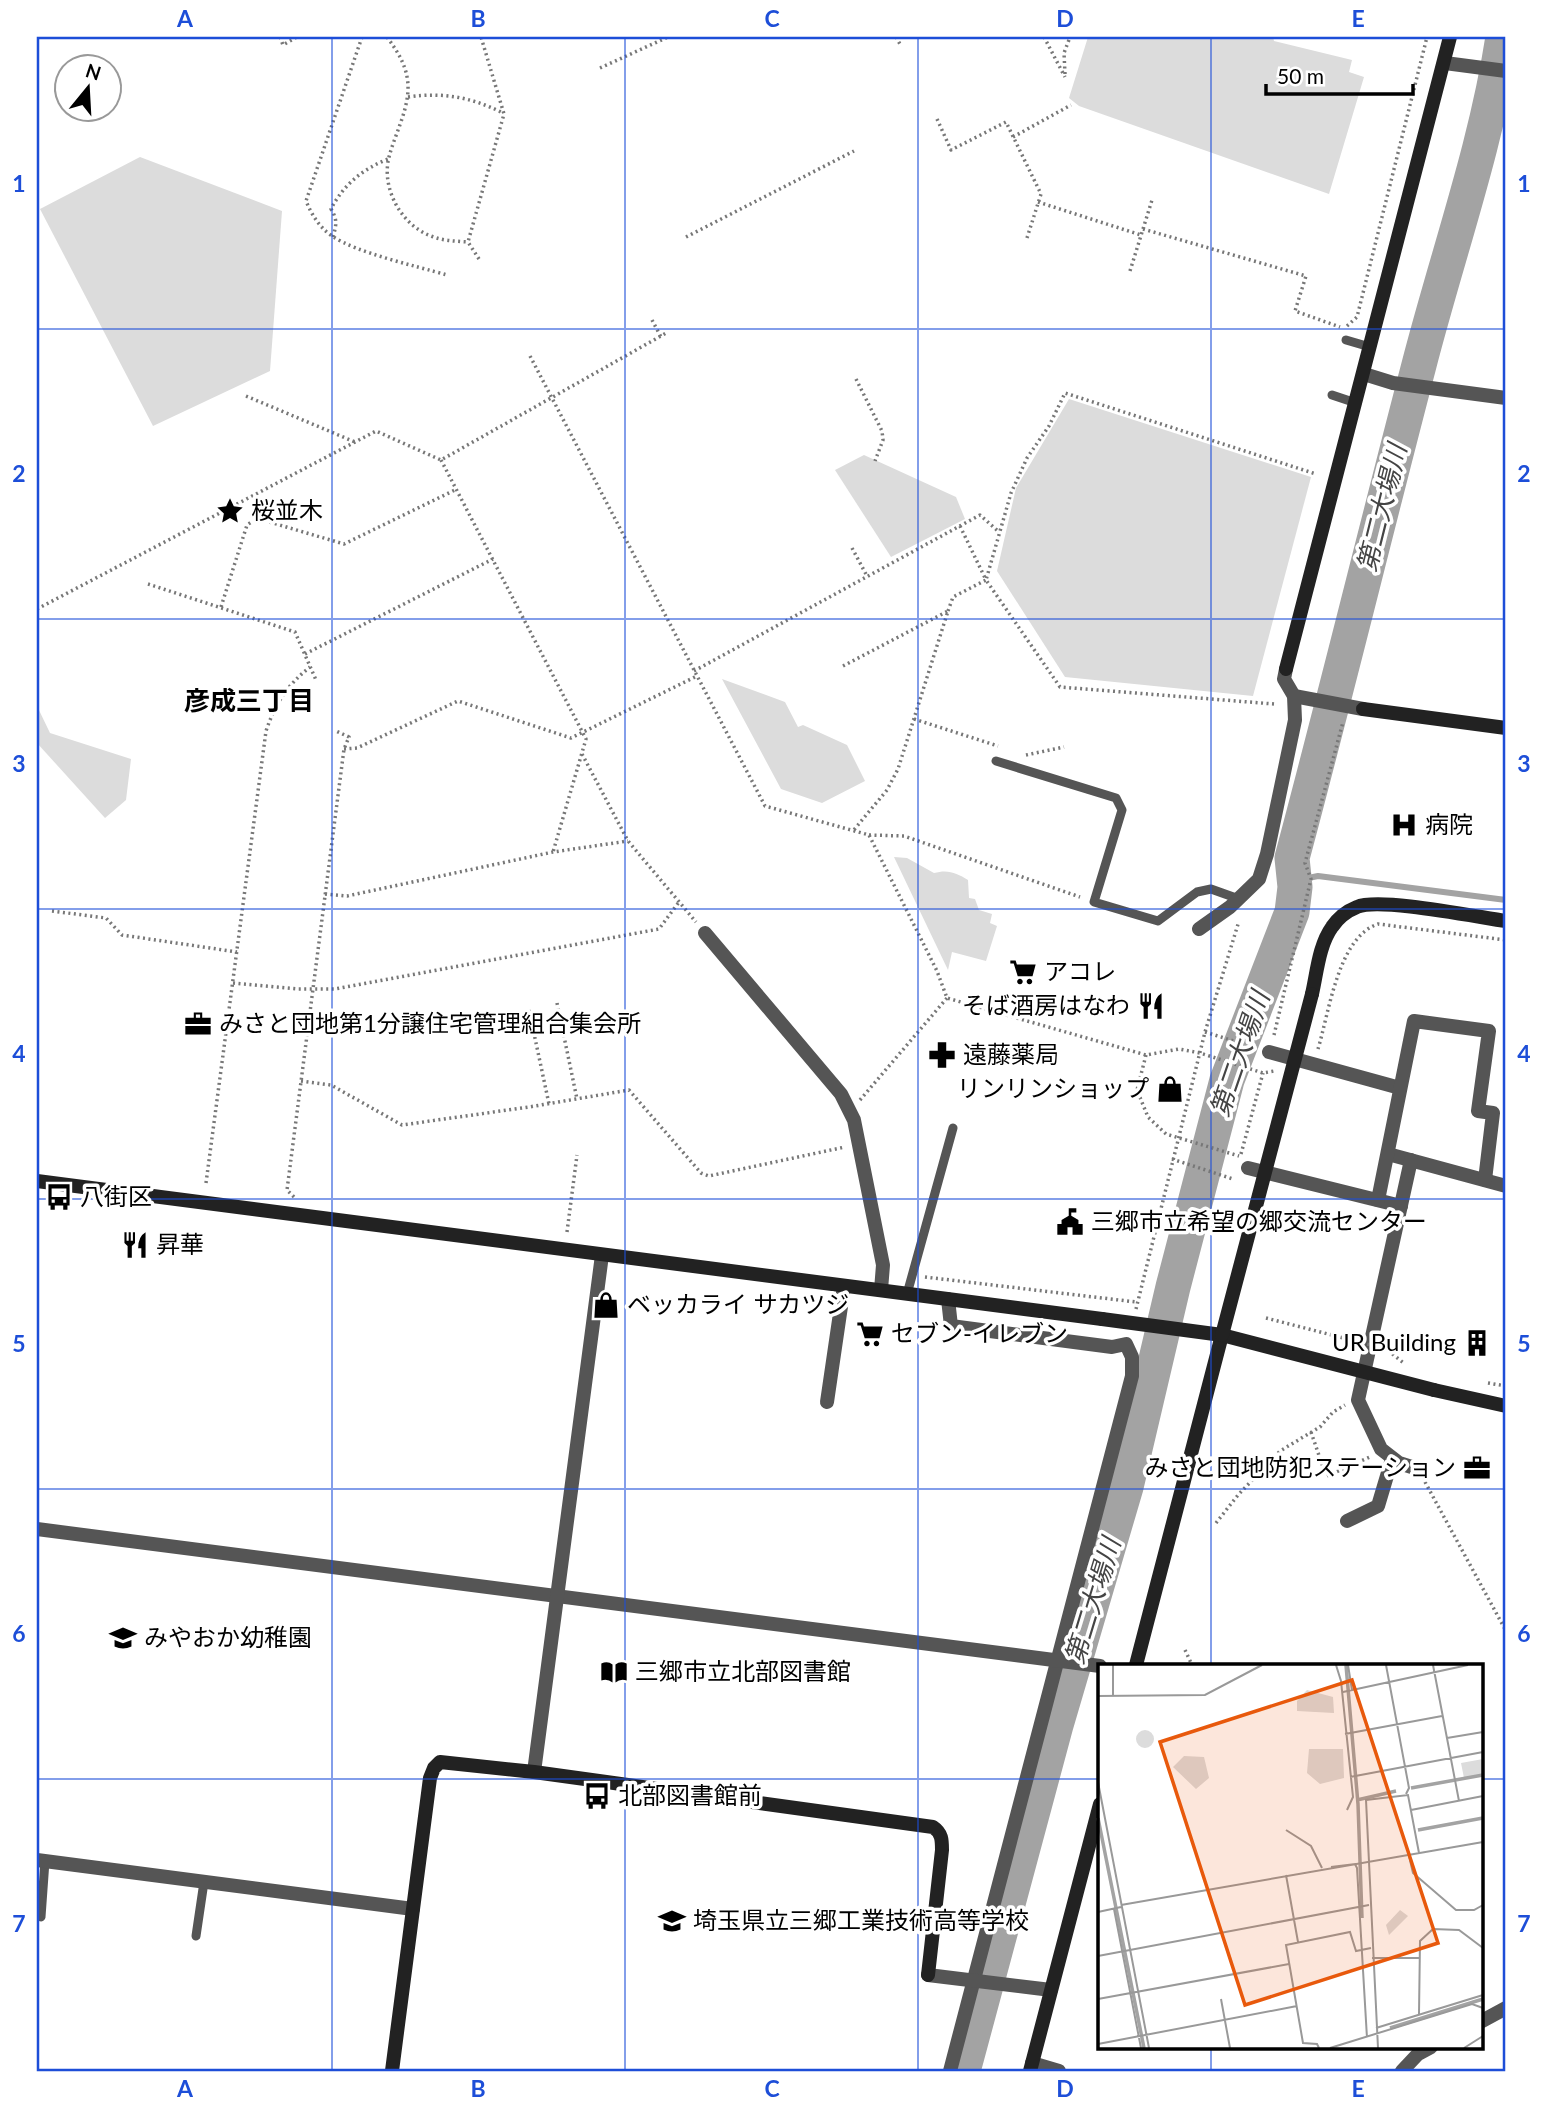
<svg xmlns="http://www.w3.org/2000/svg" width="1543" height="2108" font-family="Lato,'Noto Sans JP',sans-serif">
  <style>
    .green { fill: #dcdcdc }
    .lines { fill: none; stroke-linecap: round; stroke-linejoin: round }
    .stream { stroke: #a3a3a3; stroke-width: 6 }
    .river { stroke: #a3a3a3; stroke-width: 35 }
    .path { stroke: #777; stroke-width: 3.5; stroke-dasharray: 2 3.5; stroke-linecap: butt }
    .lane { stroke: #555; stroke-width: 9 }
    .street { stroke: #555; stroke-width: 14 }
    .secondary { stroke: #222; stroke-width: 14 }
    .path-bridge { stroke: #777; stroke-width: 3.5; stroke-dasharray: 2 3.5; stroke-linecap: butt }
    .secondary-bridge { stroke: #222; stroke-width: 14 }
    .grid { fill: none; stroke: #1d4ed8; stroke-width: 2; stroke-opacity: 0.55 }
    .labels { text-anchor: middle; stroke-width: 7; stroke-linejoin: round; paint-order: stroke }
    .poi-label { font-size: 24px; fill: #000; stroke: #fff; text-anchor: start }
    .water-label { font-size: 26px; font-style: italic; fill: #444; stroke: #fff }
    .neighbourhood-label { font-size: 26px; font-weight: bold; fill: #000; stroke: #fff }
    .inset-river { fill: none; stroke: #a3a3a3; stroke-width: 3.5 }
    .inset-road { fill: none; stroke: #999; stroke-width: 2 }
    .view { fill: #e8590c; fill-opacity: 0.15; stroke: #e8590c; stroke-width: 3.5 }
    .inset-edge { fill: none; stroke: #000; stroke-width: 3.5 }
    .neatline { fill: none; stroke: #1d4ed8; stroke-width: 2.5 }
    .grid-label { font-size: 23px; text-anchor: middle; font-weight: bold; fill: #1d4ed8 }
  </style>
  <rect width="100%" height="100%" fill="#fff"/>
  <g class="green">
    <polygon points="1088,37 1273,37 1274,41 1352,60 1349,72 1364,77 1329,194 1079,106 1069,98"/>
    <polygon points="140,157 282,211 270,371 153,426 40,209"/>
    <polygon points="1069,399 1311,477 1253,696 1065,677 997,571 1016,488"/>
    <polygon points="864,455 956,497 965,519 891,557 835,470"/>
    <polygon points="722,679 785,702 798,727 803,725 847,745 865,781 822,803 781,789"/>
    <polygon points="37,706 50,733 131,759 126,800 105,818 37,743"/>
    <path d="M894,857L907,858L934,873C948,869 957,873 968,880L969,898L975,899L979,910L992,914L990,923L997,926L986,961L952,952L948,970Z"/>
  </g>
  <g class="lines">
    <polyline class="stream" points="1294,881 1318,876 1506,900"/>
    <path class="river" d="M963,2071L1056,1725L1126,1487L1173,1287L1227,1080L1292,912L1295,887L1292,858C1336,694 1376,529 1419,365C1447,256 1486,148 1503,37"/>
    <g class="path">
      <polyline points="280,37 283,45 297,37"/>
      <path d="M362,37L306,201C312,215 319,227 332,236C357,253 416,266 447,275"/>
      <path d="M387,37C398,52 407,66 408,85C409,109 395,134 389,157C381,188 401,225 431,236C443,241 455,241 468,242"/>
      <polyline points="541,37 546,38"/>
      <polyline points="896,37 900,44"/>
      <polyline points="1044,37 1065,77"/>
      <polyline points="600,68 668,37"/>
      <polyline points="1065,74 1064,53 1070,37"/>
      <path d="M408,97C443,92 471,97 503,113"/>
      <polyline points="937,119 951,150 1006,122 1041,194 1027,238"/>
      <polyline points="1013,137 1071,105"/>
      <polyline points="1038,202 1141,235"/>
      <polyline points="1143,229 1306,276 1295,311 1340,327"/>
      <path d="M333,237C336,226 338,220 331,209C344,184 363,169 388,159"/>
      <polyline points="686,237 854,151"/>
      <polyline points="479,259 468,242 504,114 481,37"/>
      <polyline points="1130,271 1152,200"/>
      <polyline points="652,320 661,337"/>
      <polyline points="1347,326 1357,317 1427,37"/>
      <polyline points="530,356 765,806 869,835 937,971 947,998 1146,1055 1179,1049 1200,1053 1263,1073 1274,1071"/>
      <polyline points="856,379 882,431 883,440 875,461"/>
      <polyline points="246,396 355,442"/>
      <polyline points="441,460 586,739 553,852"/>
      <polyline points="852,548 867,576"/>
      <polyline points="148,584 295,632 316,680"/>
      <polyline points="221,607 247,525 253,521 266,521 344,544 457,489"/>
      <polyline points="37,609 376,431 441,460 668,332"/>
      <polyline points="948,611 953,597 986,580 960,526"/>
      <polyline points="305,654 493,559"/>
      <polyline points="843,666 948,611 898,769 887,790 853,831"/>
      <polyline points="694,671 980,515 999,532"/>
      <polyline points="1274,704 1060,687 986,580 1011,493 1027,458 1049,426 1065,393 1316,474"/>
      <polyline points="914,719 998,746"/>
      <polyline points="344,749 357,748 458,701 571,738 697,676"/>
      <polyline points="582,754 628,841 696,922"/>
      <polyline points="1026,755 1064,747"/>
      <polyline points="869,835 904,836 1080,897"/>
      <polyline points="325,894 347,896 553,852 628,841"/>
      <polyline points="52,911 106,918 122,935 237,952"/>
      <polyline points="233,983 298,989 335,989 659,929 679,902"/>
      <polyline points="557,1003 577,1099"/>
      <polyline points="529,1010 549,1104"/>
      <polyline points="1205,1032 1253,1047"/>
      <polyline points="1274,1035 1311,879 1305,863 1343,722"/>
      <path d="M1318,1049C1329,1013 1338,937 1378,924L1506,940"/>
      <polyline points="1146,1055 1137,1090 1148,1117 1166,1134 1239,1156"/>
      <polyline points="301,1081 331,1085 402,1125 529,1107 629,1090 701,1173 709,1176 845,1147"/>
      <polyline points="860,1100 947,998"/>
      <polyline points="1241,1154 1263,1073"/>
      <polyline points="1172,1159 1233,1179"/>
      <path d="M206,1183L266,731C275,704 288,684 310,667"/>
      <polyline points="294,1197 287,1190 344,749 349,737 336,731"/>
      <polyline points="567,1232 577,1155"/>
      <polyline points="925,1277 1136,1302"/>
      <polyline points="1136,1309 1205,1032 1239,921"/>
      <polyline points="1488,1383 1506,1386"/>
      <polyline points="1311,1432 1325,1473"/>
      <polyline points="1327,1476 1370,1457"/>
      <polyline points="1425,1482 1506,1631"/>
      <polyline points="1216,1523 1238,1495 1280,1451 1320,1427 1333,1412 1345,1405"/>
      <polyline points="1185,1650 1192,1665"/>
    </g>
    <g class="lane">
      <polyline points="1346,340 1370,347"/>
      <polyline points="1332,395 1356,403"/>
      <polyline points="996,761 1116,798 1122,810 1094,902 1158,921 1197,892 1211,889 1239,899"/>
      <polyline points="907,1294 953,1128"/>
      <polyline points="37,1916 41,1917 45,1861"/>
      <polyline points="196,1936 204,1882"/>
    </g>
    <g class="street">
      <polyline points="1445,63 1506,71"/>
      <polyline points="1364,374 1393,383 1506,398"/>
      <polyline points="1294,696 1363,709"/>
      <polyline points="1199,929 1230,907 1259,879 1267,854 1295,720 1294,696 1284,679 1286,669"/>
      <polyline points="705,933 841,1094 854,1120 883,1265 881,1290"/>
      <polyline points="1269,1052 1400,1088"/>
      <polyline points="1388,1154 1506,1186"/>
      <polyline points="1411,1160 1358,1400 1381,1449 1399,1463 1418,1469"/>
      <polyline points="1248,1168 1401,1206"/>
      <polyline points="1378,1200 1414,1021 1489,1031 1478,1111 1493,1113 1485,1180"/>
      <polyline points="948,1299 951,1326 1112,1347 1126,1344 1132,1357 1132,1376 950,2071"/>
      <polyline points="827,1402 844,1286"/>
      <polyline points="1347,1521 1378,1506 1392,1459"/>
      <polyline points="37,1529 1100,1666"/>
      <polyline points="534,1772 602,1255"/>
      <polyline points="37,1860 413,1909"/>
      <polyline points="928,1975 1051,1990"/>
      <polyline points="1482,2021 1506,2008"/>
      <polyline points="1032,2063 1059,2071"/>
      <polyline points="1402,2071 1418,2054 1431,2047"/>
    </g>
    <g class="secondary">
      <polyline points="1286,669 1450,37"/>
      <polyline points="1363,709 1506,728"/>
      <path d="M1312,994C1317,972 1319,945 1332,927C1338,918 1347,911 1357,907C1379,897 1477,917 1506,921"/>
      <polyline points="37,1181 1102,1319"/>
      <polyline points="1434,1390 1506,1406"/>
      <polyline points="1136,1665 1222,1335"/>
      <path d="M392,2071L430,1778L434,1768L440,1762L534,1772L933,1827C942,1833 942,1840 942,1850L928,1975"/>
      <polyline points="1030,2071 1100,1804"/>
    </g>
    <polyline class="path-bridge" points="1266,1318 1386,1349 1405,1364"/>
    <g class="secondary-bridge">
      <polyline points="1102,1319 1222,1335 1434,1390"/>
      <polyline points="1222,1335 1312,994"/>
    </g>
  </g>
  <path class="grid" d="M332,37V2071M625,37V2071M918,37V2071M1211,37V1665M37,329H1506M37,619H1506M37,909H1506M37,1199H1506M37,1489H1506M37,1779H1100M1482,1779H1506M1211,2047V2071"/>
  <defs>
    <symbol id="sight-bare" viewBox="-9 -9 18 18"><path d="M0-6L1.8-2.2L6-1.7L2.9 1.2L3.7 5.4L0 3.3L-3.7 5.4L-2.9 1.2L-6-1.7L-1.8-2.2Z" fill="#000" stroke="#fff" stroke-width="2.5" paint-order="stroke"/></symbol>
    <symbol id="hospital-bare" viewBox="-9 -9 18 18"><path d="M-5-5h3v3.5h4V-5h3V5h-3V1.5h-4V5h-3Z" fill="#000" stroke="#fff" stroke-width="2.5" paint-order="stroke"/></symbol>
    <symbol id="supermarket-bare" viewBox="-9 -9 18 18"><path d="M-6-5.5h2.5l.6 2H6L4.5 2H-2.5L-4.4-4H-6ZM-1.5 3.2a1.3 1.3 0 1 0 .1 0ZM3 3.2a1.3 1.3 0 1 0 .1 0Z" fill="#000" stroke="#fff" stroke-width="2.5" paint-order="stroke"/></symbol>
    <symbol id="restaurant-bare" viewBox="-9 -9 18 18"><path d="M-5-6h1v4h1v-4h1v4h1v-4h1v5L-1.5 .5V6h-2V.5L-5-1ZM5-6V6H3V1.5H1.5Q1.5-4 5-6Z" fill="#000" stroke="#fff" stroke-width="2.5" paint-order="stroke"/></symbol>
    <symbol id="office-bare" viewBox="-9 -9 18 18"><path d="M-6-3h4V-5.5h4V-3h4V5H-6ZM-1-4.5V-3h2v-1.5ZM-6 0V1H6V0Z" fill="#000" stroke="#fff" stroke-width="2.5" paint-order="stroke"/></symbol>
    <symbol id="pharmacy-bare" viewBox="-9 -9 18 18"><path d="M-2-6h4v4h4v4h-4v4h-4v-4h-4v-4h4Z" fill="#000" stroke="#fff" stroke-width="2.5" paint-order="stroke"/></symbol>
    <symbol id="shop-bare" viewBox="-9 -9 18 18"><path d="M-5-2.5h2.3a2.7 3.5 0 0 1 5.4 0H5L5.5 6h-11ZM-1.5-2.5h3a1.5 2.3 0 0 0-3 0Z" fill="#000" stroke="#fff" stroke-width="2.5" paint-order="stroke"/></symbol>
    <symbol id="bus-bare" viewBox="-9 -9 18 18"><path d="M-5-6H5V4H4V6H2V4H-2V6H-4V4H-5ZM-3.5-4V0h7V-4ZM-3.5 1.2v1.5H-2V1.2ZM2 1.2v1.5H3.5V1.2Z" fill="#000" stroke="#fff" stroke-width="2.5" paint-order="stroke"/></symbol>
    <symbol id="civic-bare" viewBox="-9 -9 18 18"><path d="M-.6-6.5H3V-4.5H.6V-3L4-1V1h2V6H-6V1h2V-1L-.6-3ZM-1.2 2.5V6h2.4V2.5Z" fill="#000" stroke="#fff" stroke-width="2.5" paint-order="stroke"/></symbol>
    <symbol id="building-bare" viewBox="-9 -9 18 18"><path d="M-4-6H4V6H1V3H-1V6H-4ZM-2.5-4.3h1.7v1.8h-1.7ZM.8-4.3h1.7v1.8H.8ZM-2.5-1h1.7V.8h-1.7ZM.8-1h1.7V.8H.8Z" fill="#000" stroke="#fff" stroke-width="2.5" paint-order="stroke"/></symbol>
    <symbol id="school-bare" viewBox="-9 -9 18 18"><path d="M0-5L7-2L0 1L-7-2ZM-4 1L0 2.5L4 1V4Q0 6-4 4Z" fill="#000" stroke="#fff" stroke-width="2.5" paint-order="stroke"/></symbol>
    <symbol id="library-bare" viewBox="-9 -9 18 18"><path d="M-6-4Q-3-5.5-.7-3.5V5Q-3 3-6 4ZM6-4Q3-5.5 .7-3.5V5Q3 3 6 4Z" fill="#000" stroke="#fff" stroke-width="2.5" paint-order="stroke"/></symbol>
  </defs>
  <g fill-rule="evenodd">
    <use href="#sight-bare" x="211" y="492" width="38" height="38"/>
    <use href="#hospital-bare" x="1385" y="806" width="38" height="38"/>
    <use href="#supermarket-bare" x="1004" y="953" width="38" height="38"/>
    <use href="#restaurant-bare" x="1132" y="987" width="38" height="38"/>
    <use href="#office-bare" x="179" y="1005" width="38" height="38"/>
    <use href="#pharmacy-bare" x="923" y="1036" width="38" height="38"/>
    <use href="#shop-bare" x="1151" y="1070" width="38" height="38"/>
    <use href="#bus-bare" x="40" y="1178" width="38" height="38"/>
    <use href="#civic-bare" x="1051" y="1203" width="38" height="38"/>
    <use href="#restaurant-bare" x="116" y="1226" width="38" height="38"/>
    <use href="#shop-bare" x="587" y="1286" width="38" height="38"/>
    <use href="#supermarket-bare" x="851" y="1315" width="38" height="38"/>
    <use href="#building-bare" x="1458" y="1324" width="38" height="38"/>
    <use href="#office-bare" x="1458" y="1449" width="38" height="38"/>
    <use href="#school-bare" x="104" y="1619" width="38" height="38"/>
    <use href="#library-bare" x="595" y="1653" width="38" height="38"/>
    <use href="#bus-bare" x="578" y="1777" width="38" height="38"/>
    <use href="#school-bare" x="653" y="1902" width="38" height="38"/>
  </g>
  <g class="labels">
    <g class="poi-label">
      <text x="251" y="519">桜並木</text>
      <text x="1425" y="833">病院</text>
      <text x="1044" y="980">アコレ</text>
      <text x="1130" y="1014" text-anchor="end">そば酒房はなわ</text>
      <text x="219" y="1032">みさと団地第1分譲住宅管理組合集会所</text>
      <text x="963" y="1063">遠藤薬局</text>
      <text x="1149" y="1097" text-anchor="end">リンリンショップ</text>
      <text x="80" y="1205">八街区</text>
      <text x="1091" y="1230">三郷市立希望の郷交流センター</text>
      <text x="156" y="1253">昇華</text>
      <text x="627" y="1313">ベッカライ サカツジ</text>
      <text x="891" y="1342">セブン-イレブン</text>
      <text x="1456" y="1351" text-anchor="end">UR Building</text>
      <text x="1456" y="1476" text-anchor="end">みさと団地防犯ステーション</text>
      <text x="144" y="1646">みやおか幼稚園</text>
      <text x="635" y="1680">三郷市立北部図書館</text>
      <text x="618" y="1804">北部図書館前</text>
      <text x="693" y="1929">埼玉県立三郷工業技術高等学校</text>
    </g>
    <g class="water-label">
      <text transform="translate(1382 508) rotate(-76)" y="9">第二大場川</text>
      <text transform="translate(1240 1054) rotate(-71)" y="9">第二大場川</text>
      <text transform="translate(1093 1601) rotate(-73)" y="9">第二大場川</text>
    </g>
    <g class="neighbourhood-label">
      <text x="249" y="710">彦成三丁目</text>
    </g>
  </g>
  <g transform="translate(1098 1664)">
    <rect width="385" height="385" fill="#fff"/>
    <path d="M209,26L235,33L236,49L199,47V37ZM38 75a9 9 0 1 1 18 0a9 9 0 1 1-18 0ZM211,85H245L246,114L222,120L209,109ZM86,92L106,93L111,114L98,125L75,103ZM385,95V110L366,114L363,99ZM302,246L310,252L291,271L288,261Z" fill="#dcdcdc"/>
    <path class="inset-river" d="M248,1L260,140L264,254M313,124L385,111M259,136L298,127M0,154L46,384M320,166L385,154M292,364L385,335"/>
    <path class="inset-road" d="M15,1V32M238,1L243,17L255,133L249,146M250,1L254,26M288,1L311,124L308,130M335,1L361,137M245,28L370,1M0,32L107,31L164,1M247,70L344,52M349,74L385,68M252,113L385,88M0,118L51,384M313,146L385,132M188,166L213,182L224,204M311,192L315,209L358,246H376L385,241M233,203L257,200L259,204L269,374M188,211L200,278M23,241L385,178M16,245L43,384M0,248L23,243M0,292L271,241M274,294H321M0,335L191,300M123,335L132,384M321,350L322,277L335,265L361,266L385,284M278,364L385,331M0,380L199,342M221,384L219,380L205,379L188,281L252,268L258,287L273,284M232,384L374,340L385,344M280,384L268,136L310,131L321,189M366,384L385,372"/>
    <path class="view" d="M254,16L340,279L147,341L62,78Z"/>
    <rect width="385" height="385" class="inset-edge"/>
  </g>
  <rect width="1543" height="2108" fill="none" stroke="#ffffff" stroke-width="77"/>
  <g transform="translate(88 88) rotate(18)"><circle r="33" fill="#ffffff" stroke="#999999" stroke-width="2"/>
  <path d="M0-5L12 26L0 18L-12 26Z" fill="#000000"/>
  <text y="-10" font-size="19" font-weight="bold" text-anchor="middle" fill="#000000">N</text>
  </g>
  <path d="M1266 84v10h147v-10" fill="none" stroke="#000000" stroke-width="3.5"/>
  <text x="1277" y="84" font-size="21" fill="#000000" stroke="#ffffff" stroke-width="5" paint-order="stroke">50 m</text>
  <rect x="38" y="38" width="1466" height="2032" class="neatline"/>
  <g class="grid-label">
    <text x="185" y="27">A</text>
    <text x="478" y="27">B</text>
    <text x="772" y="27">C</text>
    <text x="1065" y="27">D</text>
    <text x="1358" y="27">E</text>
    <text x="19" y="192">1</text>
    <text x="1524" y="192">1</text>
    <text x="19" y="482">2</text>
    <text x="1524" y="482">2</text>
    <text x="19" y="772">3</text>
    <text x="1524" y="772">3</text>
    <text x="19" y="1062">4</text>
    <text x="1524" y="1062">4</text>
    <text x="19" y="1352">5</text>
    <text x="1524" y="1352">5</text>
    <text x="19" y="1642">6</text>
    <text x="1524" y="1642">6</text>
    <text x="19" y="1932">7</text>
    <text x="1524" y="1932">7</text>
    <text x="185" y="2097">A</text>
    <text x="478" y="2097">B</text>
    <text x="772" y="2097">C</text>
    <text x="1065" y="2097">D</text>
    <text x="1358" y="2097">E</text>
  </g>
</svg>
